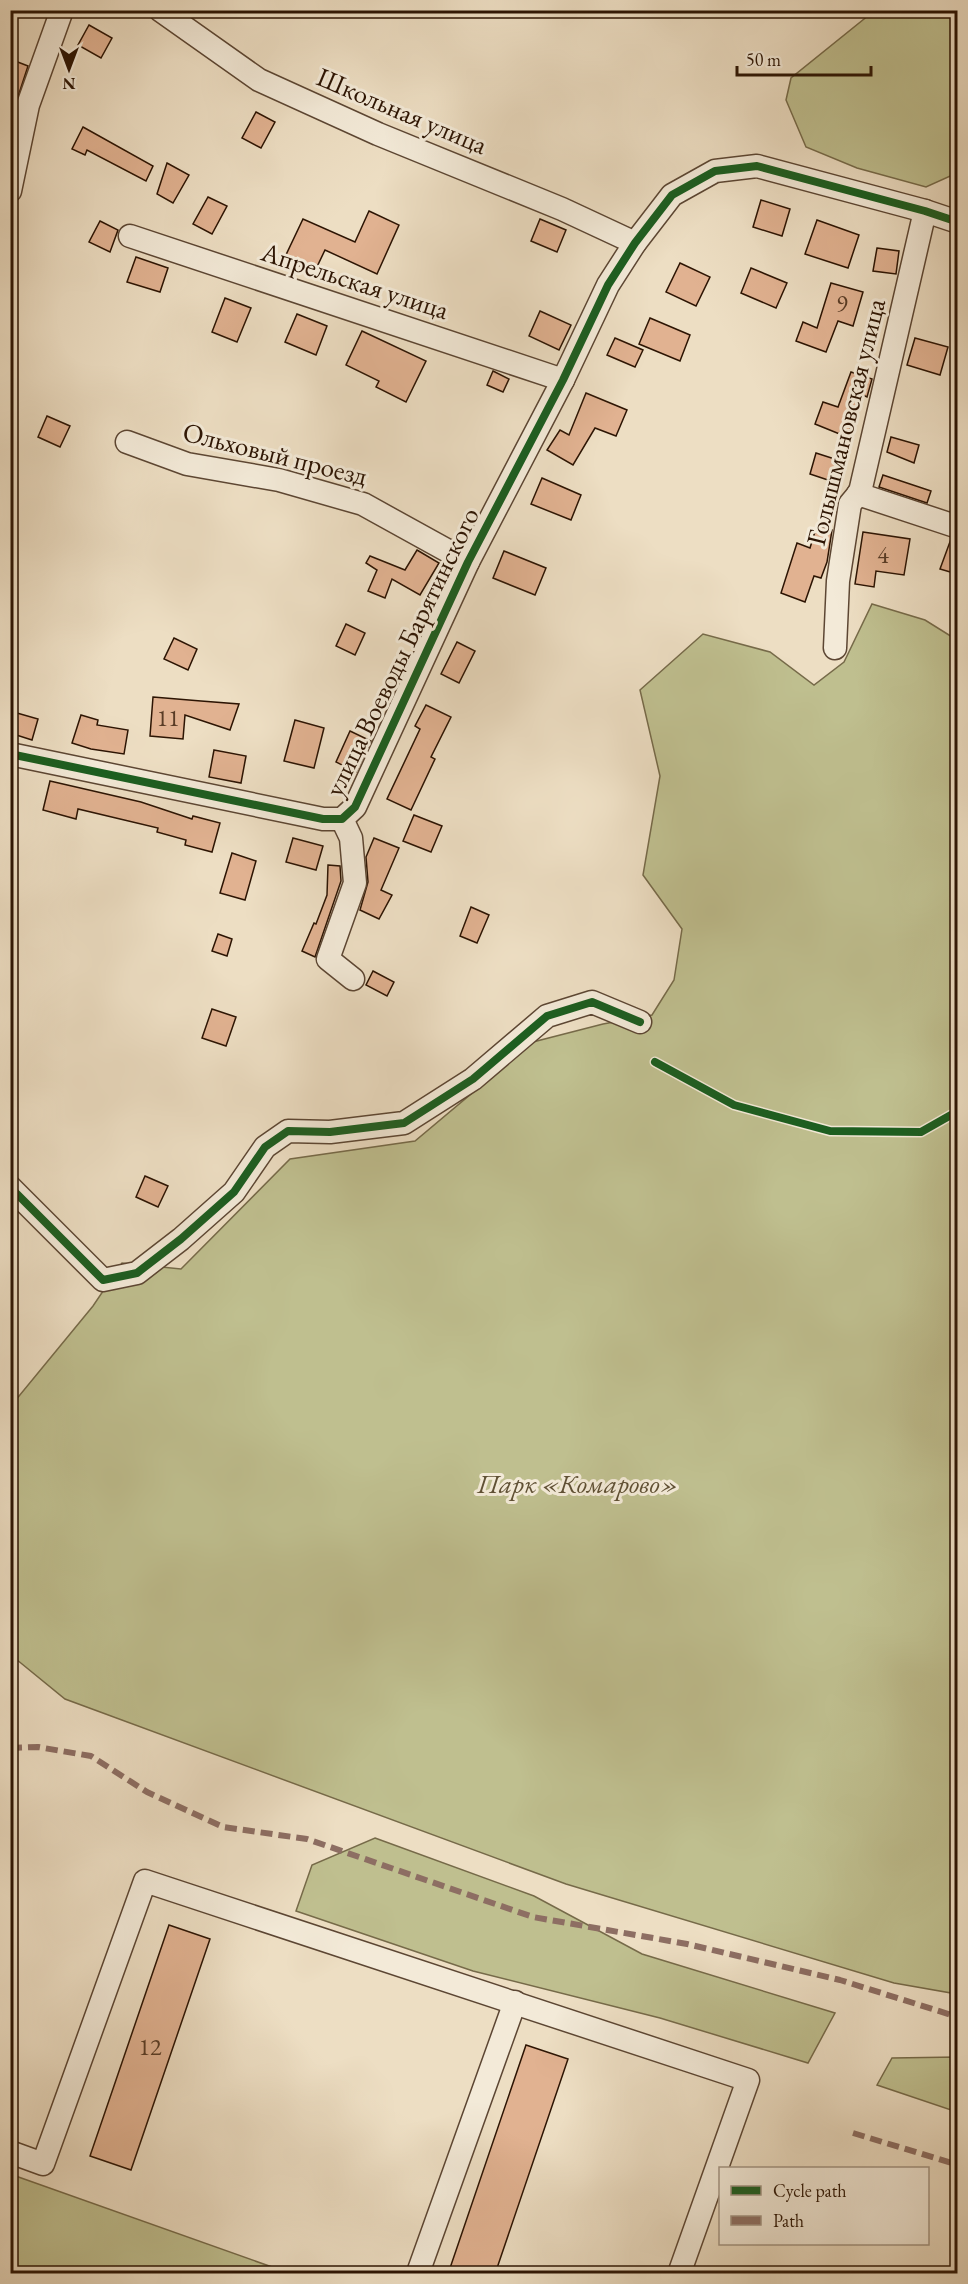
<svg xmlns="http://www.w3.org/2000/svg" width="968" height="2284" font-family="'EB Garamond',serif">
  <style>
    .green { fill: #bfbf8f; stroke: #766a49; stroke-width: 1.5 }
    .building { fill: #e1b291; stroke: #2c1403; stroke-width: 1.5 }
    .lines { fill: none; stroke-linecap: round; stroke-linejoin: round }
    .minor-casing { stroke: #5c4633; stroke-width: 25 }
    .minor { stroke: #f3ead8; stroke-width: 22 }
    .quiet { stroke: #8d6e63; stroke-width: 6; stroke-dasharray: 12 6; stroke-linecap: butt }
    .cycleway-casing { stroke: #f3ead8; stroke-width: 11 }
    .cycleway { stroke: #1b5e20; stroke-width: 8 }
    .labels { text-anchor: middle; stroke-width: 6; stroke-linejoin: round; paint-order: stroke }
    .number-label { font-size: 24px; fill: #593c26 }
    .street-label { font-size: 27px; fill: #2c1403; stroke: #f3ead8 }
    .park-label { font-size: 27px; font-style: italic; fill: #5f5034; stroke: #f3ead8 }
  </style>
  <rect width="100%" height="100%" fill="#eddec3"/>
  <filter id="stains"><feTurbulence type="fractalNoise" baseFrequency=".00333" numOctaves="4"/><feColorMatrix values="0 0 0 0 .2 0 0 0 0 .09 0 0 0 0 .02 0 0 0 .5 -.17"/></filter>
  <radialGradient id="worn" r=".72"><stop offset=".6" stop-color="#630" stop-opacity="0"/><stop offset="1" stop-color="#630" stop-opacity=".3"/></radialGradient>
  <g class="green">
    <polygon points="874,11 957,11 957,173 926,187 857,168 806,147 786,100 791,78"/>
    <polygon points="872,604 925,620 957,640 957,1994 894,1983 566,1884 65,1699 11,1655 10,1407 93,1306 122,1263 181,1269 290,1159 415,1141 533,1042 603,1024 652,1015 674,980 682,929 643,875 660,776 640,690 703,634 770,652 814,685 844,662"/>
    <polygon points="375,1838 534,1896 642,1954 835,2013 808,2063 660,2018 473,1971 296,1911 312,1865"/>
    <polygon points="957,2057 957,2112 877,2085 892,2058"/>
    <polygon points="10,2174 289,2273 11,2273"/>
  </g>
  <g class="building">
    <polygon points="89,25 112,38 101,58 78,45"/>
    <polygon points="10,59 28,66 11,118 10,118"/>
    <polygon points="256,112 275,122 261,148 242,138"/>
    <polygon points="83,127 153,166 146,181 87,150 85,155 72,149"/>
    <polygon points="167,163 189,175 173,203 157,194"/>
    <polygon points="208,197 227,206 212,234 193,224"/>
    <polygon points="761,200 790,209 782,236 753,227"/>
    <polygon points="369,211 399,225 377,274 325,250 314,273 284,259 303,219 355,242"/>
    <polygon points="540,219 566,230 557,252 531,241"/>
    <polygon points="817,220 859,235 848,268 805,254"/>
    <polygon points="100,221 118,230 110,252 89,242"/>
    <polygon points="877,248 899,251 896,274 873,271"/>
    <polygon points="136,257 168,268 160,292 127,282"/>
    <polygon points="680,263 710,277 696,306 666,292"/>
    <polygon points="751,268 787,283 776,308 741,293"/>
    <polygon points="831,283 863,292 853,326 838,321 826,352 796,341 803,322 817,328"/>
    <polygon points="225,298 251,308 237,342 212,332"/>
    <polygon points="540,311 571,325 559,350 529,336"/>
    <polygon points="297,314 327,326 316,355 285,342"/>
    <polygon points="650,318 690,335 680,361 639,344"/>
    <polygon points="362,331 426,361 406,402 376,387 379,381 346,365"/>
    <polygon points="615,338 643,350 635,367 607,355"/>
    <polygon points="915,338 948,347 940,375 907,365"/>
    <polygon points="493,371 509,379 503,392 487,385"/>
    <polygon points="851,372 872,379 867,397 863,395 847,437 815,424 823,402 838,407"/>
    <polygon points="586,393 627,410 616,436 595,428 573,465 547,450 560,430 569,435"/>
    <polygon points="47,416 70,426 60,447 38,437"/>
    <polygon points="891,437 919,445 914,463 887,452"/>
    <polygon points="816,453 844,462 837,483 810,474"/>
    <polygon points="883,475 931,491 927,503 879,487"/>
    <polygon points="542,478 581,495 571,520 531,504"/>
    <polygon points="817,525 832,530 827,562 821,578 814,576 805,602 781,593 797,543 810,548"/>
    <polygon points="863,532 910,539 904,575 876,571 874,587 855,584"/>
    <polygon points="951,539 957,540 957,574 940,569"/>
    <polygon points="417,550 439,563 420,595 392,579 385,598 368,591 377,570 366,563 370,556 405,570"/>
    <polygon points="504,551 546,568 535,595 493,578"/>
    <polygon points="346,624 365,633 355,655 336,646"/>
    <polygon points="174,638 197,649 188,670 164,659"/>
    <polygon points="457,642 475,651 459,683 441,674"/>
    <polygon points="153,697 201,701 239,704 230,730 185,715 183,739 150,736"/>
    <polygon points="426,705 451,717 431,757 435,759 411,810 387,799 420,729 415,726"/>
    <polygon points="10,711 38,719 32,740 10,733"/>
    <polygon points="81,715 98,720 97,725 128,730 124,754 91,749 72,743"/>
    <polygon points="295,720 324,728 314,768 284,761"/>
    <polygon points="350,731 371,741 356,772 336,762"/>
    <polygon points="214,750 246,756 241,783 209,777"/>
    <polygon points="50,781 141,802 192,819 193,816 220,823 212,852 185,845 186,840 157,832 158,828 78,809 76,819 43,810"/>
    <polygon points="414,815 442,826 431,852 403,841"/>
    <polygon points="293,838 323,846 316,870 286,862"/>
    <polygon points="374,838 399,848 381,890 392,895 379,919 360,910 368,882 366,857"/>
    <polygon points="232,853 256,861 245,900 220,893"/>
    <polygon points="328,865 340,866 341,881 315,957 302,951 314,923 316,924 327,895"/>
    <polygon points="471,907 489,915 477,943 460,936"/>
    <polygon points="218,934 232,939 227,956 212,951"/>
    <polygon points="373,971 394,982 387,996 366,985"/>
    <polygon points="212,1009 236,1017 226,1046 202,1038"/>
    <polygon points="145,1176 168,1186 158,1207 136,1197"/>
    <polygon points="169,1925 210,1939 131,2170 90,2156"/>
    <polygon points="526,2045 568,2059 495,2274 448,2274"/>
  </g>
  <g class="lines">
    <defs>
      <g id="minor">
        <polyline points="160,10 259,80 378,134 562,209 635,243"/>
        <polyline points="10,191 28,105 62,10"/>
        <polyline points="130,236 563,380"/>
        <polyline points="127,442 187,464 279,480 363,504 468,562"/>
        <polyline points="858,494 958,527"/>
        <polyline points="835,648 838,581 850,504 860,492 925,211"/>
        <polyline points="10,754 323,819 342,819 355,807 468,562 563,380 608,285 635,243 672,195 715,171 757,166 925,211 958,222"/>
        <polyline points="342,819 351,838 355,883 328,959 353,979"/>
        <polyline points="10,1187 103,1280 137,1273 181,1239 234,1192 265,1147 288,1131 330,1132 404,1123 473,1079 547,1016 592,1002 640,1022"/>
        <polyline points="10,2152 43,2164 145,1881 748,2080 679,2274"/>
        <polyline points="419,2270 515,2002"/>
      </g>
    </defs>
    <use href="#minor" class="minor-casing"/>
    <use href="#minor" class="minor"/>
    <g class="quiet">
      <polyline points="10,1748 38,1747 91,1756 147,1792 223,1827 307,1839 533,1917 687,1944 840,1980 958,2017"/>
      <polyline points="853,2133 958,2165"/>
    </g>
    <defs>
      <g id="cycleway">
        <polyline points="10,754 323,819 342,819 355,807 468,562 563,380 608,285 635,243 672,195 715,171 757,166 925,211 958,222"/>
        <polyline points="655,1062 734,1105 830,1131 921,1132 958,1111"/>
        <polyline points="10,1187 103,1280 137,1273 181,1239 234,1192 265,1147 288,1131 330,1132 404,1123 473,1079 547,1016 592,1002 640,1022"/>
      </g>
    </defs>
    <use href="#cycleway" class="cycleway-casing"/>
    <use href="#cycleway" class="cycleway"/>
  </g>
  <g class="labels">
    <g class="number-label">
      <text x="842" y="312">9</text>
      <text x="883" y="563">4</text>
      <text x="168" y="726">11</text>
      <text x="150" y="2055">12</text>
    </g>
    <g class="street-label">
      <text transform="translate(402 111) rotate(23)" y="9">Школьная улица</text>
      <text transform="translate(355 281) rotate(18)" y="9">Апрельская улица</text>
      <text transform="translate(846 422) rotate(-76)" y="9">Голышмановская улица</text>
      <text transform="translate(275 454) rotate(14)" y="9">Ольховый проезд</text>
      <text transform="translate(402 652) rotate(-64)" y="9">улица Воеводы Барятинского</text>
    </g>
    <g class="park-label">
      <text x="578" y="1493">Парк «Комарово»</text>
    </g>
  </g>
  <rect width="968" height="2284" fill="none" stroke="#eddec3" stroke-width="36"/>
  <rect x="12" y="12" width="944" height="2260" fill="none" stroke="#2c1403" stroke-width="3"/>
  <rect x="18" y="18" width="932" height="2248" fill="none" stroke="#2c1403" stroke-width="1.5"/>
  <rect x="719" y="2167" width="210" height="78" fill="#f3ead8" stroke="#a39483" stroke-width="1.5"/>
  <rect x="731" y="2186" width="30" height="9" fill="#1b5e20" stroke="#a39483" stroke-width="1.5"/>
  <text x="773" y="2197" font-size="18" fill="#2c1403">Cycle path</text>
  <rect x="731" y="2216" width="30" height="9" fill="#8d6e63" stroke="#a39483" stroke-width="1.5"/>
  <text x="773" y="2227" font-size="18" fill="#2c1403">Path</text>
  <g transform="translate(69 69) rotate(180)" stroke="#f3ead8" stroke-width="4.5" paint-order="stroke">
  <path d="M0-4.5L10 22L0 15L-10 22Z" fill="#2c1403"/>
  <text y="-9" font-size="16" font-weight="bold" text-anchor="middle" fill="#2c1403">N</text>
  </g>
  <path d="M737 66v9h134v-9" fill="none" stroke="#2c1403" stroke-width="3"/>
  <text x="746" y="66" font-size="18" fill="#2c1403" stroke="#f3ead8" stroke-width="4.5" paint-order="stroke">50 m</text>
  <rect width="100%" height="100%" filter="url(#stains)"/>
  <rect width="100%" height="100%" fill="url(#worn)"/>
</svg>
